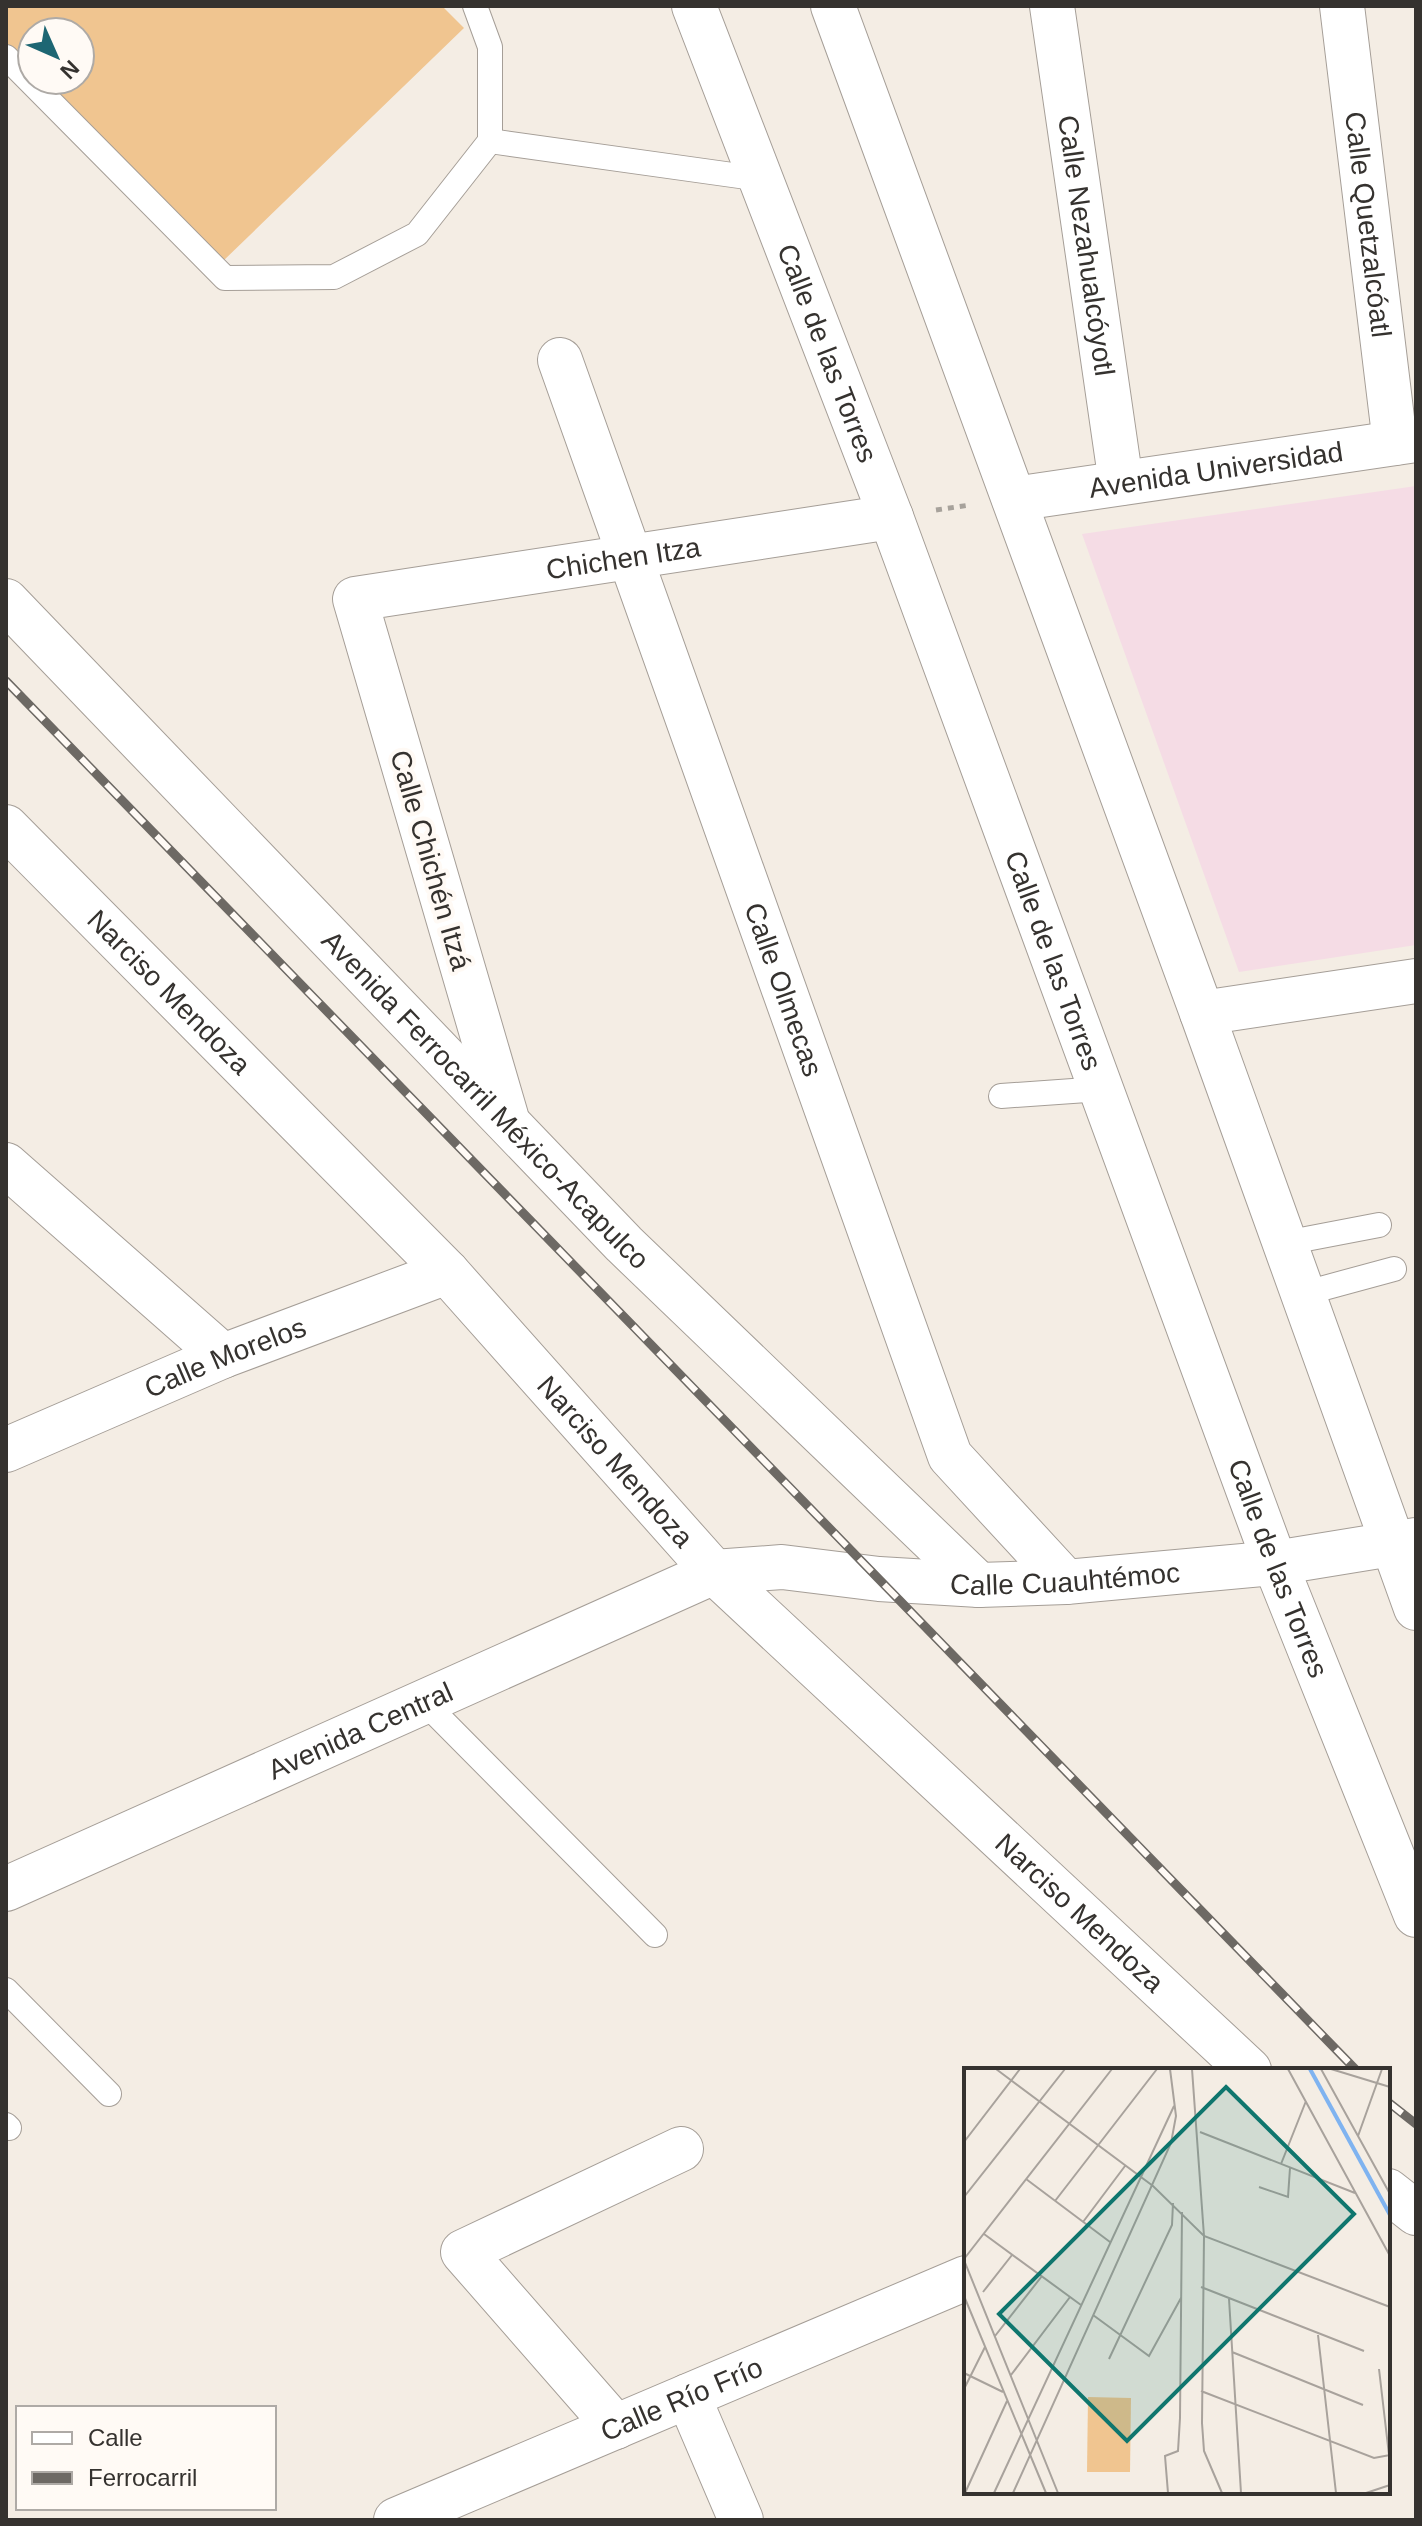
<svg xmlns="http://www.w3.org/2000/svg" width="1422" height="2526" font-family="Arial,sans-serif">
  <style>
    .education { fill: #f5dce5 }
    .grass { fill: #f0c590 }
    .lines { fill: none; stroke-linecap: round; stroke-linejoin: round }
    .service-casing { stroke: #a59e97; stroke-width: 26 }
    .minor-casing { stroke: #a59e97; stroke-width: 46 }
    .secondary-casing { stroke: #a59e97; stroke-width: 46 }
    .path { stroke: #a7a29b; stroke-width: 5; stroke-dasharray: 6 6; stroke-linecap: butt }
    .service { stroke: #fff; stroke-width: 24 }
    .minor { stroke: #fff; stroke-width: 44 }
    .secondary { stroke: #fff; stroke-width: 44 }
    .rail-casing { stroke: #6d6964; stroke-width: 9 }
    .rail { stroke: #fffaf5; stroke-width: 6; stroke-dasharray: 18; stroke-linecap: butt }
    .labels { text-anchor: middle; stroke-width: 8; stroke-linejoin: round; paint-order: stroke }
    .street-label { font-size: 28px; fill: #35322f; stroke: #fffaf5 }
    .inset-river { fill: none; stroke: #7fb3f0; stroke-width: 4 }
    .inset-road { fill: none; stroke: #a8a29c; stroke-width: 2 }
    .view { fill: #0f766e; fill-opacity: 0.15; stroke: #0f766e; stroke-width: 4 }
    .inset-edge { fill: none; stroke: #35322f; stroke-width: 4 }
  </style>
  <rect width="100%" height="100%" fill="#f4ede4"/>
  <polygon class="education" points="1416,486 1416,945 1239,972 1082,534"/>
  <polygon class="grass" points="6,6 442,6 464,28 221,263 43,80 80,80 80,32 32,32 32,69 6,42"/>
  <g class="lines">
    <defs>
      <g id="service">
        <polyline points="6,57 225,278 334,277 417,234 490,141 490,47 475,6"/>
        <polyline points="490,141 761,179"/>
        <polyline points="1001,1096 1101,1089"/>
        <polyline points="1285,1243 1379,1225"/>
        <polyline points="1302,1294 1394,1269"/>
        <polyline points="424,1702 655,1935"/>
        <polyline points="6,1990 109,2094"/>
        <polyline points="6,2125 9,2128"/>
      </g>
      <g id="minor">
        <path id="s1" d="M1052,6L1121,483"/>
        <path id="s2" d="M1342,6L1395,443"/>
        <path id="s3" d="M560,360L950,1456L1066,1582"/>
        <path id="s4" d="M1014,499L1416,440"/>
        <path id="s5" d="M6,601L624,1244L979,1585"/>
        <path id="s6" d="M6,827L447,1272L714,1572L1249,2070"/>
        <polyline points="1202,1013 1416,981"/>
        <path id="s7" d="M506,1116L355,599L891,517"/>
        <polyline points="6,1165 223,1356"/>
        <path id="s8" d="M6,1450L223,1356L447,1272"/>
        <path id="s9" d="M6,1889L714,1572L782,1567L879,1579L979,1585L1066,1582L1275,1563L1416,1540"/>
        <polyline points="1388,2191 1416,2213"/>
        <polyline points="688,2396 741,2520"/>
        <polyline points="616,2427 463,2252 681,2149"/>
        <path id="s10" d="M396,2520L966,2278"/>
      </g>
      <g id="secondary">
        <path id="s11" d="M694,6L891,517L1275,1563L1416,1915"/>
        <polyline points="833,6 1202,1013 1416,1608"/>
      </g>
    </defs>
    <use href="#service" class="service-casing"/>
    <use href="#minor" class="minor-casing"/>
    <use href="#secondary" class="secondary-casing"/>
    <polyline class="path" points="936,510 970,505"/>
    <use href="#service" class="service"/>
    <use href="#minor" class="minor"/>
    <use href="#secondary" class="secondary"/>
    <defs>
      <g id="rail">
        <polyline points="6,681 1356,2070"/>
        <polyline points="1388,2102 1416,2124"/>
      </g>
    </defs>
    <use href="#rail" class="rail-casing"/>
    <use href="#rail" class="rail"/>
  </g>
  <g class="labels">
    <g class="street-label">
      <text dy="10" stroke="none"><textPath href="#s2" startOffset="220">Calle Quetzalcóatl</textPath></text>
      <text dy="10" stroke="none"><textPath href="#s1" startOffset="242">Calle Nezahualcóyotl</textPath></text>
      <text dy="10" stroke="none"><textPath href="#s11" startOffset="372">Calle de las Torres</textPath></text>
      <text dy="10" stroke="none"><textPath href="#s4" startOffset="204">Avenida Universidad</textPath></text>
      <text dy="10" stroke="none"><textPath href="#s7" startOffset="810">Chichen Itza</textPath></text>
      <text transform="translate(431 860) rotate(74)" y="10">Calle Chichén Itzá</text>
      <text dy="10" stroke="none"><textPath href="#s11" startOffset="1020">Calle de las Torres</textPath></text>
      <text dy="10" stroke="none"><textPath href="#s3" startOffset="668">Calle Olmecas</textPath></text>
      <text dy="10" stroke="none"><textPath href="#s6" startOffset="232">Narciso Mendoza</textPath></text>
      <text dy="10" stroke="none"><textPath href="#s5" startOffset="692">Avenida Ferrocarril México-Acapulco</textPath></text>
      <text dy="10" stroke="none"><textPath href="#s8" startOffset="238">Calle Morelos</textPath></text>
      <text dy="10" stroke="none"><textPath href="#s6" startOffset="880">Narciso Mendoza</textPath></text>
      <text dy="10" stroke="none"><textPath href="#s11" startOffset="1668">Calle de las Torres</textPath></text>
      <text dy="10" stroke="none"><textPath href="#s9" startOffset="1128">Calle Cuauhtémoc</textPath></text>
      <text dy="10" stroke="none"><textPath href="#s9" startOffset="388">Avenida Central</textPath></text>
      <text dy="10" stroke="none"><textPath href="#s6" startOffset="1528">Narciso Mendoza</textPath></text>
      <text dy="10" stroke="none"><textPath href="#s10" startOffset="310">Calle Río Frío</textPath></text>
    </g>
  </g>
  <g transform="translate(964 2068)">
    <rect width="426" height="426" fill="#f4ede4"/>
    <path d="M124,329L167,330L166,404H123Z" fill="#f0c590"/>
    <path class="inset-river" d="M346,1L426,147"/>
    <path class="inset-road" d="M32,1L189,118L240,168L426,239M228,1L240,168L238,355L240,383L258,425M324,1L426,188M357,1L426,126M367,1L426,19M236,64L391,125M394,68L418,1M0,74L56,1M317,96L342,33M62,111L146,174M295,119L324,129L326,100M0,129L101,1M91,133L193,1M119,154L161,98M20,166L117,237M0,191L148,1M0,192L94,425M237,219L400,283M19,224L48,187M0,228L82,425M265,231L277,425M129,247L185,288L217,230M354,267L372,425M31,268L78,208M268,284L399,337M145,291L208,157L209,135M415,301L425,387M0,305L39,324M47,307L106,229M0,321L21,279M237,323L410,390L426,387M1,425L43,333M30,425L210,38M49,425L207,75L212,48L206,1M204,425L201,388L214,383L216,350L218,144M402,425L426,417"/>
    <path class="view" d="M262,19L390,146L163,373L35,246Z"/>
    <rect width="426" height="426" class="inset-edge"/>
  </g>
  <rect width="1422" height="2526" fill="none" stroke="#35322f" stroke-width="16"/>
  <rect x="16" y="2406" width="260" height="104" fill="#fffaf5" stroke="#aeaaa6" stroke-width="2"/>
  <rect x="32" y="2432" width="40" height="12" fill="#ffffff" stroke="#aeaaa6" stroke-width="2"/>
  <text x="88" y="2446" font-size="24" fill="#35322f">Calle</text>
  <rect x="32" y="2472" width="40" height="12" fill="#6d6964" stroke="#aeaaa6" stroke-width="2"/>
  <text x="88" y="2486" font-size="24" fill="#35322f">Ferrocarril</text>
  <g transform="translate(56 56) rotate(135)"><circle r="38" fill="#fffaf5" stroke="#aeaaa6" stroke-width="2"/>
  <path d="M0-6L14 30L0 20L-14 30Z" fill="#1d6673"/>
  <text y="-12" font-size="22" font-weight="bold" text-anchor="middle" fill="#35322f">N</text>
  </g>
</svg>
